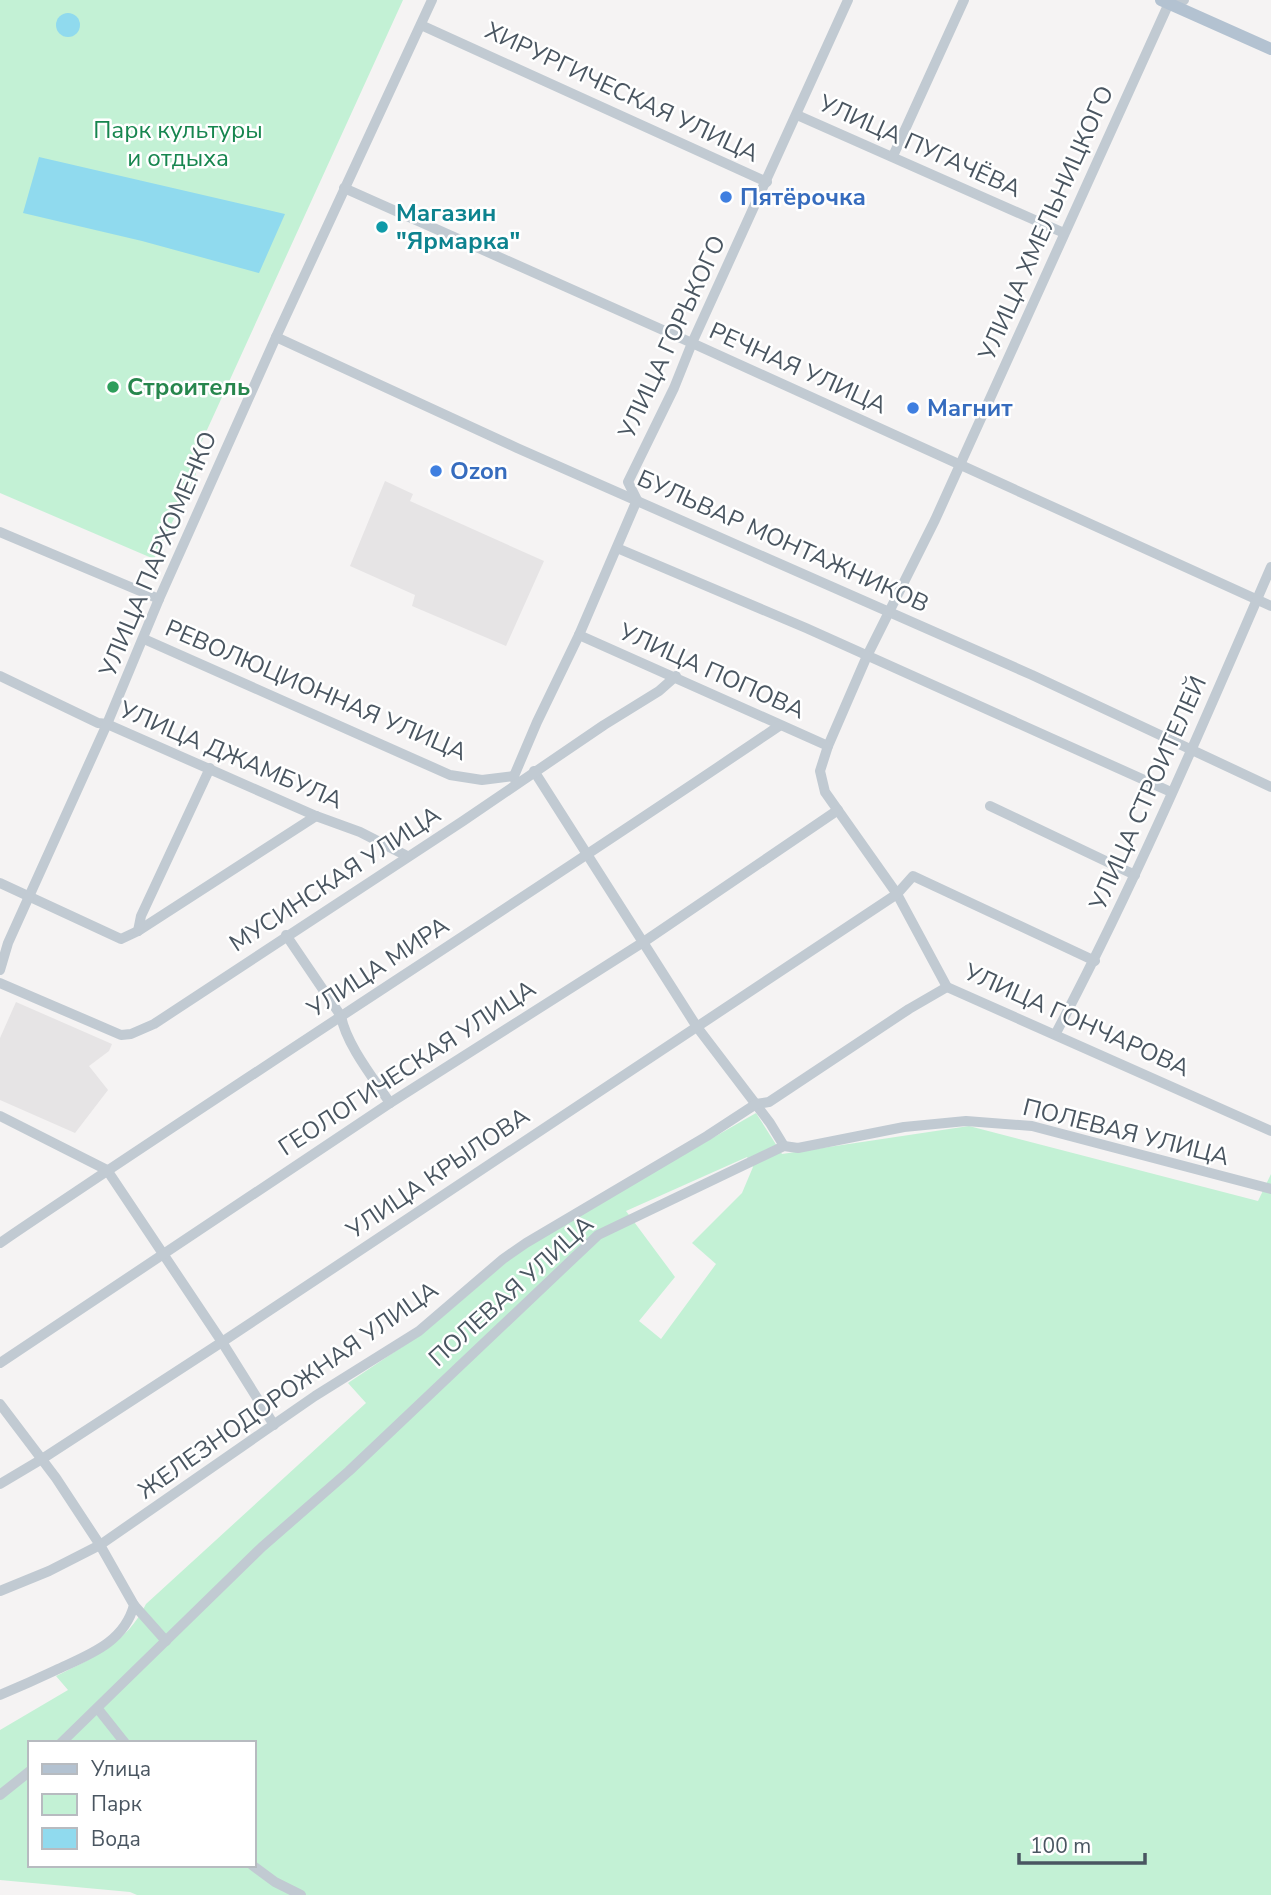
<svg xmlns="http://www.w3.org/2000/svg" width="1271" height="1895" font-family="'Nunito Sans',sans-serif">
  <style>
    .education { fill: #e6e4e5 }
    .green { fill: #c3f1d5; fill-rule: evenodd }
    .water { fill: #90daee }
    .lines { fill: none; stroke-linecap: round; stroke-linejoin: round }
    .minor { stroke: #c1cad2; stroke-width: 10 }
    .major { stroke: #b3c2d1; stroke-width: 12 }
    .shop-dot { fill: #3f7fe0; stroke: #fff; stroke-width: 2.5 }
    .culture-dot { fill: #0f9aa8; stroke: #fff; stroke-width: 2.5 }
    .leisure-dot { fill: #2e9e5b; stroke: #fff; stroke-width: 2.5 }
    .labels { text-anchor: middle; stroke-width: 5; stroke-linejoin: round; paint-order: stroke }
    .street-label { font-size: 24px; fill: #4a5661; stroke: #fff }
    .park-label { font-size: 24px; fill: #17864f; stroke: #fff }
    .shop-label { font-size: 24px; font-weight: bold; fill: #366cbe; stroke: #fff; text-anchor: start }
    .culture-label { font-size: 24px; font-weight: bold; fill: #0d838f; stroke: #fff; text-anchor: start }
    .leisure-label { font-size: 24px; font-weight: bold; fill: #27864d; stroke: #fff; text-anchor: start }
  </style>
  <rect width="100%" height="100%" fill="#f5f3f3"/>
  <g class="education">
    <polygon points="385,481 413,494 410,501 544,561 506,646 412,606 415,595 350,566"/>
    <polygon points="16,1002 112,1044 109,1051 89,1066 108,1090 75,1133 0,1100 0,1038"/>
  </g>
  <g class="green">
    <polygon points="0,0 403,0 191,465 196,474 154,559 0,493"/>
    <path d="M756,1113L782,1154L969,1126L1258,1201L1271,1174V1895H137L130,1892L0,1880V1730L68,1690L56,1676C93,1658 127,1643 146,1604L366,1403L348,1383L427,1330L511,1258L563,1224ZM747,1157L753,1167L742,1193L692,1243L716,1264L661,1339L639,1321L675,1277L626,1211ZM30,1743H254V1865H30Z"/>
  </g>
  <g class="water">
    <circle cx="68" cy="25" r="12"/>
    <polygon points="39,157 285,214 259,273 142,241 23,213"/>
  </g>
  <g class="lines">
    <g class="minor">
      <polyline points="1168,0 1169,3 935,520 867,656 828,746 820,771 825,792 897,894 947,987 1271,1131"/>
      <polyline points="1169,3 1184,0"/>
      <polyline points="421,25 767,182"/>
      <polyline points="797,115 1064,233"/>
      <polyline points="893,156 964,0"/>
      <polyline points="344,188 692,343 1271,606"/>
      <polyline points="276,337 517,448 1032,675 1271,787"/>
      <polyline points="0,532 159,599"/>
      <polyline points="617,548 806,628 1171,792"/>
      <polyline points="579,635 828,746"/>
      <polyline points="144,639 450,775 482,780 514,776"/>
      <polyline points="0,676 98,723 107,724 316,816 360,832 407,856"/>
      <polyline points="534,771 697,1027 770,1123 784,1146"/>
      <polyline points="516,783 514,776 537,722 579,635 637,500 628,482 674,388 692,343 848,0"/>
      <polyline points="990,806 1135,875"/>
      <polyline points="0,883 121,939 138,931 316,816"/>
      <polyline points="138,931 141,916 210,768"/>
      <path d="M286,935L341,1016C346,1044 374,1079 390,1103"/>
      <polyline points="0,970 8,943 107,724 159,599 276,337 432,0"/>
      <polyline points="0,983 121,1035 131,1034 154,1024 463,821 604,725 659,691 676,676"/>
      <path d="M1056,1033C1136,882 1203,724 1271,567"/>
      <polyline points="0,1116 107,1170 222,1342 274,1425"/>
      <path d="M0,1243C258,1068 521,901 779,726"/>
      <polyline points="0,1363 390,1103 645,941 838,810"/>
      <path d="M0,1404L56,1478L100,1545L134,1605C124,1643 88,1655 56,1670C37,1679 19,1687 0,1695"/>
      <polyline points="0,1484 42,1459 222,1342 897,894 913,876 1095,961"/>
      <polyline points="0,1591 49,1571 100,1545 315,1396 419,1331 503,1259 526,1243 707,1136 756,1104 769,1102 909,1009 947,987"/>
      <polyline points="134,1605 166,1641"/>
      <polyline points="98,1709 125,1743"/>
      <polyline points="61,1743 262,1547 349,1471 598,1235 784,1146 798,1148 904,1127 966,1121 1032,1126 1271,1189"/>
      <polyline points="0,1795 30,1771"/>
      <polyline points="252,1865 275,1882 301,1895"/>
    </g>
    <polyline class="major" points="1161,0 1271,49"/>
  </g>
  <g class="shop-dot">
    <circle cx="726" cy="197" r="7"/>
    <circle cx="913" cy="408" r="7"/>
    <circle cx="436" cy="471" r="7"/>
  </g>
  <circle class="culture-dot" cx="382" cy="227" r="7"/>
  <circle class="leisure-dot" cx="113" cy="387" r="7"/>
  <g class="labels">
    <g class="street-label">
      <text transform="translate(622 92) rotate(25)" y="8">ХИРУРГИЧЕСКАЯ УЛИЦА</text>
      <text transform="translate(920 146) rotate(24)" y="8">УЛИЦА ПУГАЧЁВА</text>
      <text transform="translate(1046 223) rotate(-66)" y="8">УЛИЦА ХМЕЛЬНИЦКОГО</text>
      <text transform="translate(672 337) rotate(-65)" y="8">УЛИЦА ГОРЬКОГО</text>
      <text transform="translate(798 368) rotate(24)" y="8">РЕЧНАЯ УЛИЦА</text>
      <text transform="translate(783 541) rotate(24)" y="8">БУЛЬВАР МОНТАЖНИКОВ</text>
      <text transform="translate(158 554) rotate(-67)" y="8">УЛИЦА ПАРХОМЕНКО</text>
      <text transform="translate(712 671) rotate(24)" y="8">УЛИЦА ПОПОВА</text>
      <text transform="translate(316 690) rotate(23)" y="8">РЕВОЛЮЦИОННАЯ УЛИЦА</text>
      <text transform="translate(231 755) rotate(23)" y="8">УЛИЦА ДЖАМБУЛА</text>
      <text transform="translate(1148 793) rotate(-66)" y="8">УЛИЦА СТРОИТЕЛЕЙ</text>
      <text transform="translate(335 879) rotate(-33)" y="8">МУСИНСКАЯ УЛИЦА</text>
      <text transform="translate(378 967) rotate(-33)" y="8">УЛИЦА МИРА</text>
      <text transform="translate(1077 1020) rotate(24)" y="8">УЛИЦА ГОНЧАРОВА</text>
      <text transform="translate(407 1068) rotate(-33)" y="8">ГЕОЛОГИЧЕСКАЯ УЛИЦА</text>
      <text transform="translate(1126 1132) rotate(14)" y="8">ПОЛЕВАЯ УЛИЦА</text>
      <text transform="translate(438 1173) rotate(-34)" y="8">УЛИЦА КРЫЛОВА</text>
      <text transform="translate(511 1291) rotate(-42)" y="8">ПОЛЕВАЯ УЛИЦА</text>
      <text transform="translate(288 1390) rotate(-35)" y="8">ЖЕЛЕЗНОДОРОЖНАЯ УЛИЦА</text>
    </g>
    <g class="park-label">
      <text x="178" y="138">Парк культуры<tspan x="178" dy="28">и отдыха</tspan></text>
    </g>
    <g class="shop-label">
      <text x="740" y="205">Пятёрочка</text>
      <text x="927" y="416">Магнит</text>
      <text x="450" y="479">Ozon</text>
    </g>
    <g class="culture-label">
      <text x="396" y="221">Магазин<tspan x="396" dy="28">"Ярмарка"</tspan></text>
    </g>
    <g class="leisure-label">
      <text x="127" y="395">Строитель</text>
    </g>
  </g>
  <rect x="28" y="1741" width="228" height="126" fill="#ffffff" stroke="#b7bbc0" stroke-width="2"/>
  <rect x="42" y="1764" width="35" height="10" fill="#b3c2d1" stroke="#b7bbc0" stroke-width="2"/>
  <text x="91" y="1776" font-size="21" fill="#4a5661">Улица</text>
  <rect x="42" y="1794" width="35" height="21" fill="#c3f1d5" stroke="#b7bbc0" stroke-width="2"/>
  <text x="91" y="1811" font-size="21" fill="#4a5661">Парк</text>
  <rect x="42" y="1828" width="35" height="21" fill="#90daee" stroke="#b7bbc0" stroke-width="2"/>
  <text x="91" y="1846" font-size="21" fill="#4a5661">Вода</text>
  <path d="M1019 1853v10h126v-10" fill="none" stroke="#4a5661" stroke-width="3.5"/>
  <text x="1030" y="1853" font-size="21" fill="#4a5661" stroke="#ffffff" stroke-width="5" paint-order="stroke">100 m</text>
</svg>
